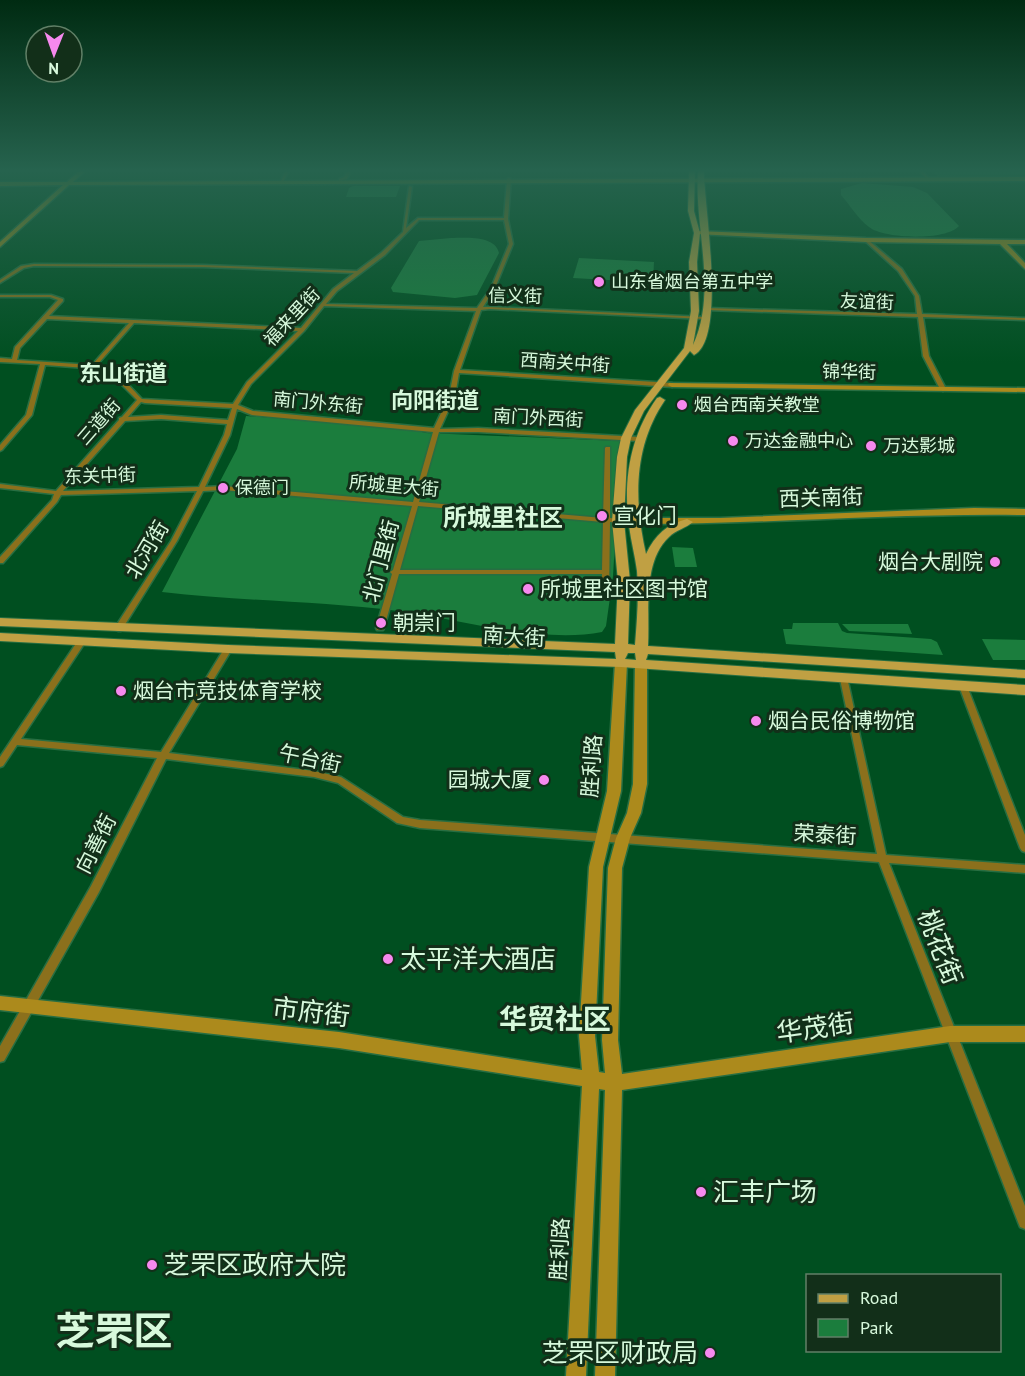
<svg xmlns="http://www.w3.org/2000/svg" width="1025" height="1376" font-family="'PT Sans','Noto Sans SC',sans-serif">
  <style>
    .green { fill: #1b7d3d }
    .lines { fill: none; stroke-linecap: round; stroke-linejoin: round }
    .street-casing { stroke: #276e42; stroke-width: 3 }
    .secondary-casing { stroke: #276e42; stroke-width: 3 }
    .primary-casing { stroke: #276e42; stroke-width: 2 }
    .street { fill: #8b701c; fill-rule: evenodd }
    .secondary { fill: #ac8a1c; fill-rule: evenodd }
    .primary { fill: #c0a043; fill-rule: evenodd }
    .poi-dot { fill: #f689ee; stroke: #122f19; stroke-width: 2 }
    .labels { text-anchor: middle; stroke-width: 6; stroke-linejoin: round; paint-order: stroke }
    .far-poi-label { font-size: 18px; fill: #d7f9dc; stroke: #122f19; text-anchor: start }
    .far-street-label { font-size: 18px; fill: #d7f9dc; stroke: #122f19 }
    .street-label { font-size: 21px; fill: #d7f9dc; stroke: #122f19 }
    .poi-label { font-size: 21px; fill: #d7f9dc; stroke: #122f19; text-anchor: start }
    .far-district-label { font-size: 22px; font-weight: bold; fill: #d7f9dc; stroke: #122f19 }
    .quarter-label { font-size: 24px; font-weight: bold; fill: #d7f9dc; stroke: #122f19 }
    .near-street-label { font-size: 26px; fill: #d7f9dc; stroke: #122f19 }
    .near-poi-label { font-size: 26px; fill: #d7f9dc; stroke: #122f19; text-anchor: start }
    .near-quarter-label { font-size: 28px; font-weight: bold; fill: #d7f9dc; stroke: #122f19 }
    .near-town-label { font-size: 39px; font-weight: bold; fill: #d7f9dc; stroke: #122f19 }
  </style>
  <rect width="100%" height="100%" fill="#004f20"/>
  <g class="green">
    <polygon points="932,171 1025,171 1025,175 937,176"/>
    <path d="M862,183L913,187L927,193L959,226C946,241 884,239 869,227C858,219 850,205 841,195V189Z"/>
    <polygon points="353,186 400,186 396,197 346,197 349,188"/>
    <path d="M451,238C465,238 495,235 499,253L477,295L455,298L393,292L391,288L419,241Z"/>
    <polygon points="579,258 654,262 653,280 644,282 573,278"/>
    <path d="M246,416L401,427L426,433L621,441L613,576L606,626L602,632C541,644 459,619 398,611C320,601 240,601 162,592L237,449Z"/>
    <polygon points="672,547 693,548 697,567 675,567"/>
    <polygon points="793,623 838,623 842,631 847,633 931,639 937,642 943,655 786,644 783,629 792,629"/>
    <polygon points="842,624 908,624 912,634 849,631"/>
    <polygon points="982,639 1025,640 1025,660 993,660"/>
  </g>
  <g class="lines">
    <defs>
      <g id="street">
        <polygon points="285,171 289,171 282,184 280,184"/>
        <polygon points="347,171 351,171 347,179 339,181 339,179 344,177"/>
        <polygon points="919,171 923,171 930,180 928,180"/>
        <path d="M509,178L511,179L508,219L513,244L495,288L483,307H490L705,317L707,318L705,319L490,309L481,310L460,370L672,383L675,385L672,387L459,373L455,396L440,429L478,428L639,437L642,439L639,441L478,432H439L419,502L603,518L605,448L606,447H610V518L618,519L621,521L618,523L610,522L609,597L608,599H605L601,597L602,574H399L384,628L383,630H377L376,628L392,574L390,572L393,570L412,506L223,490L203,491L177,541L121,631H118L114,629L171,541L197,491L61,495L57,502L3,563H0V557L52,500L54,494L0,488V484L56,491L119,420V418L122,417L137,400L116,379L100,369L45,365L32,415L2,450L0,451V445L26,415L40,364L0,362V358L12,359L15,347L58,300L50,297H0V295H51L63,299V301L49,316L301,328L333,289L354,273L203,267L34,266L24,268L0,283V280L21,266L34,264L203,265L357,271L381,253L403,232L409,186L412,187L406,228L418,218H504L507,179ZM419,220H504L509,244L491,288L477,308L326,304L337,291L385,255ZM324,306L476,311L454,371L449,396L434,428L253,411L238,405L251,384L304,331ZM47,319L129,323L92,365L17,360L20,348ZM134,323L298,331L247,382L233,404L142,399C130,387 115,367 97,365ZM141,402L145,403L232,408L228,420L161,415L128,417ZM237,409L252,415L433,432L413,502L223,486L205,487L230,435ZM161,419L227,424L224,435L199,487L63,491L125,421ZM418,506L603,522L602,570H400Z"/>
        <polygon points="865,239 867,239 902,269 919,296 922,314 1025,318 1025,320 923,317 929,356 946,389 943,391 940,389 923,356 918,317 707,310 705,309 707,308 917,314 915,296 898,271 865,241"/>
        <polygon points="79,639 85,639 86,641 21,739 161,752 224,649 228,646 232,649 169,753 314,771 341,777 403,817 420,820 877,854 840,679 841,677 847,677 886,855 1025,865 1025,873 889,863 1025,1206 1025,1229 1020,1227 1018,1222 879,862 420,828 397,823 338,783 314,777 166,759 99,892 4,1061 0,1062 0,1046 91,886 157,758 17,745 3,766 0,767 0,757"/>
        <polygon points="963,683 967,686 1025,835 1025,852 1022,851 1020,848 959,686"/>
      </g>
      <g id="secondary">
        <polygon points="79,171 85,171 73,182 1025,177 1025,181 69,185 0,247 0,242 63,185 0,186 0,182 67,182"/>
        <polygon points="697,231 866,238 1025,240 1025,244 1007,244 1025,263 1025,269 1000,244 866,242 695,234"/>
        <polygon points="669,383 1025,388 1025,392 672,387 668,385"/>
        <path d="M974,508L1025,509V515C889,513 754,525 618,524L613,521L618,518H720Z"/>
        <polygon points="621,659 627,663 621,791 603,867 595,1036 599,1072 605,1073 602,1040 608,868 616,838 627,813 633,784 635,664 641,660 647,664 647,784 641,813 630,838 622,868 618,1040 622,1074 950,1026 1025,1026 1025,1042 950,1042 622,1090 615,1376 595,1376 605,1090 599,1089 586,1376 566,1376 582,1086 339,1048 0,1010 0,996 339,1032 582,1070 579,1036 589,867 607,791 615,663"/>
      </g>
      <path id="primary" d="M689,171H695L694,211L700,233L697,262L699,311L693,345C718,290 694,229 698,171H704C704,205 727,338 694,355L690,351L644,411L631,438L627,457L624,521L630,581L628,644L635,645C637,620 639,596 637,571C635,556 631,541 629,526C623,480 630,436 657,398L660,397L665,400C633,447 634,501 646,554C655,535 667,524 687,519L693,522C686,528 676,530 669,537C642,562 650,612 648,646L1025,670V678L648,654L646,660L1025,685V695L621,667L228,653L0,641V633L228,645L616,659L615,652L0,626V618L615,644L618,581L612,521L617,457L621,438L635,410L684,348L691,311L689,262L694,233L688,211ZM628,653H635L636,660L625,659Z"/>
    </defs>
    <use href="#street" class="street-casing"/>
    <use href="#secondary" class="secondary-casing"/>
    <use href="#primary" class="primary-casing"/>
    <use href="#street" class="street"/>
    <use href="#secondary" class="secondary"/>
    <use href="#primary" class="primary"/>
  </g>
  <linearGradient id="sky" x2="0" y2="1"><stop stop-color="#002b12"/><stop offset="0.47" stop-color="#26634e"/><stop offset="1" stop-color="#26634e" stop-opacity="0"/></linearGradient>
  <rect width="1025" height="363" fill="url(#sky)"/>
  <g class="poi-dot">
    <circle cx="599" cy="282" r="6"/>
    <circle cx="682" cy="405" r="6"/>
    <circle cx="733" cy="441" r="6"/>
    <circle cx="871" cy="446" r="6"/>
    <circle cx="223" cy="488" r="6"/>
    <circle cx="602" cy="516" r="6"/>
    <circle cx="995" cy="562" r="6"/>
    <circle cx="528" cy="589" r="6"/>
    <circle cx="381" cy="623" r="6"/>
    <circle cx="121" cy="691" r="6"/>
    <circle cx="756" cy="721" r="6"/>
    <circle cx="544" cy="780" r="6"/>
    <circle cx="388" cy="959" r="6"/>
    <circle cx="701" cy="1192" r="6"/>
    <circle cx="152" cy="1265" r="6"/>
    <circle cx="710" cy="1353" r="6"/>
  </g>
  <g class="labels">
    <g class="far-poi-label">
      <text x="611" y="288">山东省烟台第五中学</text>
      <text x="694" y="411">烟台西南关教堂</text>
      <text x="745" y="447">万达金融中心</text>
      <text x="883" y="452">万达影城</text>
      <text x="235" y="494">保德门</text>
    </g>
    <g class="far-street-label">
      <text transform="translate(515 296) rotate(1)" y="6">信义街</text>
      <text transform="translate(867 302) rotate(2)" y="6">友谊街</text>
      <text transform="translate(292 317) rotate(-47)" y="6">福来里街</text>
      <text transform="translate(565 363) rotate(4)" y="6">西南关中街</text>
      <text transform="translate(849 372) rotate(1)" y="6">锦华街</text>
      <text transform="translate(318 403) rotate(5)" y="6">南门外东街</text>
      <text transform="translate(538 418) rotate(3)" y="6">南门外西街</text>
      <text transform="translate(99 422) rotate(-49)" y="6">三道街</text>
      <text transform="translate(100 476) rotate(-2)" y="6">东关中街</text>
      <text transform="translate(394 486) rotate(5)" y="6">所城里大街</text>
    </g>
    <g class="street-label">
      <text transform="translate(821 498) rotate(-2)" y="7">西关南街</text>
      <text transform="translate(147 550) rotate(-59)" y="7">北河街</text>
      <text transform="translate(381 561) rotate(-75)" y="7">北门里街</text>
      <text transform="translate(514 637) rotate(3)" y="7">南大街</text>
      <text transform="translate(310 759) rotate(12)" y="7">午台街</text>
      <text transform="translate(592 766) rotate(-86)" y="7">胜利路</text>
      <text transform="translate(825 835) rotate(3)" y="7">荣泰街</text>
      <text transform="translate(96 844) rotate(-63)" y="7">向善街</text>
      <text transform="translate(560 1249) rotate(-87)" y="7">胜利路</text>
    </g>
    <g class="poi-label">
      <text x="614" y="523">宣化门</text>
      <text x="983" y="569" text-anchor="end">烟台大剧院</text>
      <text x="540" y="596">所城里社区图书馆</text>
      <text x="393" y="630">朝崇门</text>
      <text x="133" y="698">烟台市竞技体育学校</text>
      <text x="768" y="728">烟台民俗博物馆</text>
      <text x="532" y="787" text-anchor="end">园城大厦</text>
    </g>
    <g class="far-district-label">
      <text x="123" y="381">东山街道</text>
      <text x="435" y="408">向阳街道</text>
    </g>
    <g class="quarter-label">
      <text x="503" y="526">所城里社区</text>
    </g>
    <g class="near-street-label">
      <text transform="translate(940 947) rotate(69)" y="9">桃花街</text>
      <text transform="translate(311 1012) rotate(7)" y="9">市府街</text>
      <text transform="translate(815 1028) rotate(-8)" y="9">华茂街</text>
    </g>
    <g class="near-poi-label">
      <text x="400" y="968">太平洋大酒店</text>
      <text x="713" y="1201">汇丰广场</text>
      <text x="164" y="1274">芝罘区政府大院</text>
      <text x="698" y="1362" text-anchor="end">芝罘区财政局</text>
    </g>
    <g class="near-quarter-label">
      <text x="555" y="1029">华贸社区</text>
    </g>
    <g class="near-town-label">
      <text x="114" y="1345">芝罘区</text>
    </g>
  </g>
  <rect x="806" y="1274" width="195" height="78" fill="#122f19" stroke="#618067" stroke-width="1.5"/>
  <rect x="818" y="1294" width="30" height="9" fill="#c0a043" stroke="#618067" stroke-width="1.5"/>
  <text x="860" y="1304" font-size="18" fill="#d7f9dc">Road</text>
  <rect x="818" y="1319" width="30" height="18" fill="#1b7d3d" stroke="#618067" stroke-width="1.5"/>
  <text x="860" y="1334" font-size="18" fill="#d7f9dc">Park</text>
  <g transform="translate(54 54) rotate(181)"><circle r="28" fill="#122f19" stroke="#618067" stroke-width="1.5"/>
  <path d="M0-4.5L10 22L0 15L-10 22Z" fill="#f689ee"/>
  <text y="-9" font-size="16" font-weight="bold" text-anchor="middle" fill="#d7f9dc">N</text>
  </g>
</svg>
